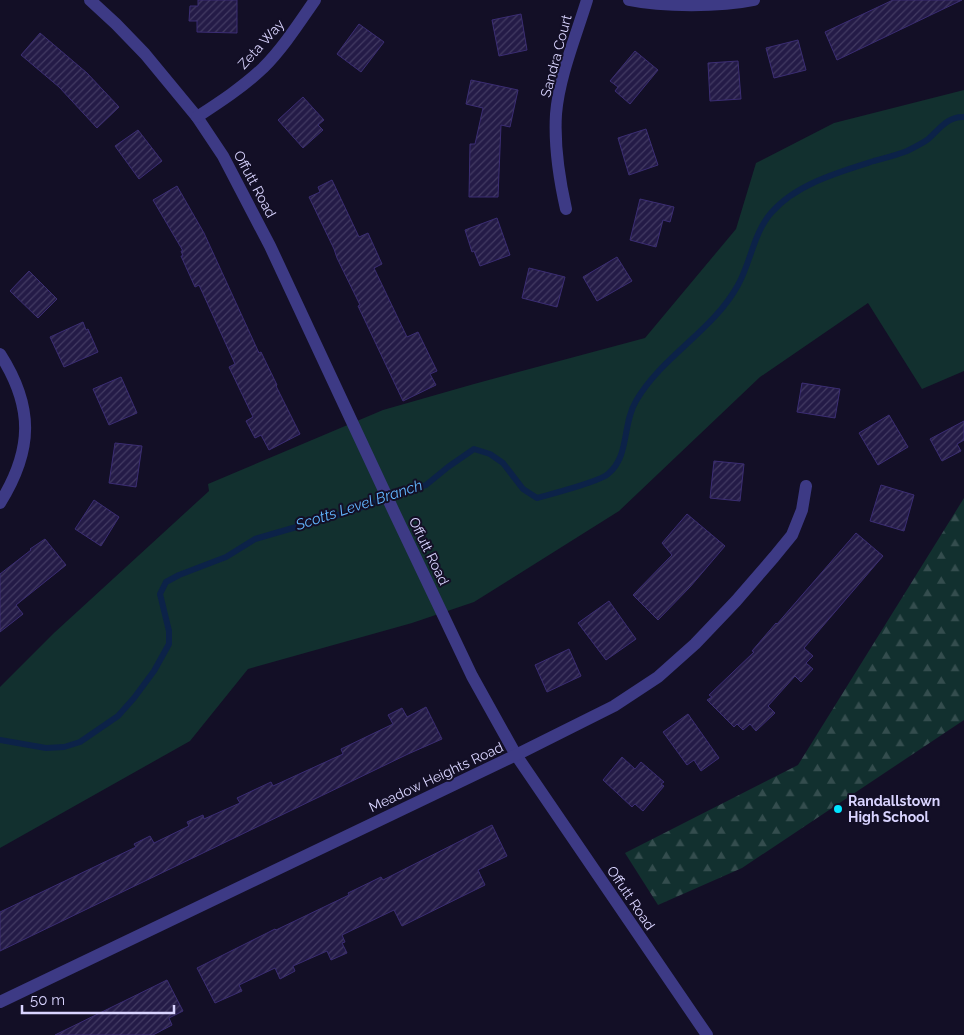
<svg xmlns="http://www.w3.org/2000/svg" width="964" height="1035" font-family="Raleway,sans-serif">
  <style>
    .forest { fill: url(#forest-firs) }
    .green { fill: #12302f }
    .lines { fill: none; stroke-linecap: round; stroke-linejoin: round }
    .stream { stroke: #0c2248; stroke-width: 6 }
    .building { fill: url(#building-hatch); stroke: #3b2d73 }
    .minor { stroke: #3d3a85; stroke-width: 12 }
    .poi-dot { fill: #00e5ff; stroke: #130f26; stroke-width: 2 }
    .labels { text-anchor: middle; stroke-width: 4; stroke-linejoin: round; paint-order: stroke }
    .street-label { font-size: 14px; fill: #d9d4ff; stroke: #130f26 }
    .poi-label { font-size: 14px; font-weight: bold; fill: #d9d4ff; stroke: #130f26; text-anchor: start }
    .water-label { font-size: 15px; font-style: italic; fill: #62b6ff; stroke: #130f26 }
  </style>
  <defs>
    <pattern id="forest-firs" width="22" height="20" patternUnits="userSpaceOnUse" patternTransform="scale(1.25)"><rect width="22" height="20" fill="#12302f"/><path d="M5 1l3.5 6h-7zM16 11l3.5 6h-7z" fill="#344d4e"/></pattern>
    <pattern id="building-hatch" width="6" height="6" patternUnits="userSpaceOnUse" patternTransform="scale(1.25)"><rect width="6" height="6" fill="#241b47"/><path d="M-1 1l2-2M0 6l6-6M5 7l2-2" fill="none" stroke="#433b63"/></pattern>
  </defs>
  <rect width="100%" height="100%" fill="#130f26"/>
  <polygon class="forest" points="964,498 964,720 742,868 658,905 625,853 798,765"/>
  <polygon class="green" points="964,90 964,371 922,389 868,303 760,377 619,511 474,602 412,623 248,669 190,741 0,848 0,687 54,633 209,491 208,484 383,410 474,384 645,338 736,229 756,163 834,123"/>
  <g class="lines">
    <path class="stream" d="M0,740L46,748L64,747L80,742L118,716L134,698L154,671L169,644V631L160,594L166,582L179,575L226,557L255,539L348,512L426,485L448,467L474,449L490,454L503,463L523,489L537,498C551,494 599,482 608,474C630,456 622,424 636,401C662,356 713,331 738,285C751,262 753,234 771,213C796,184 839,172 874,161C885,158 897,155 907,151C913,148 921,144 927,140C939,130 947,116 964,117"/>
  </g>
  <g class="building">
    <polygon points="198,0 237,0 237,33 197,32 197,21 189,21 190,6 198,6"/>
    <polygon points="893,0 962,0 837,60 825,32"/>
    <polygon points="521,14 527,50 499,56 492,20"/>
    <polygon points="359,24 384,42 361,72 337,54"/>
    <polygon points="40,33 87,73 119,107 97,128 59,87 21,55"/>
    <polygon points="798,40 806,70 774,78 766,48"/>
    <polygon points="635,51 658,70 630,104 615,91 618,87 610,81"/>
    <polygon points="738,61 741,99 710,101 708,63"/>
    <polygon points="471,80 518,90 510,127 501,125 498,197 469,197 470,144 475,144 483,108 466,104"/>
    <polygon points="303,97 324,120 318,125 323,130 303,148 278,120"/>
    <polygon points="646,129 658,165 629,175 618,138"/>
    <polygon points="138,130 162,161 139,179 115,146"/>
    <polygon points="332,180 359,237 368,233 382,264 374,268 407,337 418,332 437,371 430,374 436,385 403,401 358,306 360,305 337,258 334,249 309,197 320,192 318,187"/>
    <polygon points="177,186 204,233 259,353 261,352 277,385 276,386 300,434 269,450 261,435 255,438 246,421 253,417 229,367 235,364 199,285 195,287 181,256 183,256 181,251 183,251 153,200"/>
    <polygon points="640,199 674,207 670,222 663,220 656,247 630,240"/>
    <polygon points="497,218 510,255 480,266 474,251 472,252 465,230"/>
    <polygon points="617,257 632,281 597,301 583,277"/>
    <polygon points="529,268 565,277 557,307 522,298"/>
    <polygon points="29,271 57,299 38,318 10,291"/>
    <polygon points="83,322 86,330 88,329 98,352 64,367 50,337"/>
    <polygon points="121,377 137,413 109,425 93,389"/>
    <polygon points="802,383 840,389 835,418 797,412"/>
    <polygon points="889,415 908,447 878,465 859,433"/>
    <polygon points="964,421 964,440 957,444 961,451 942,461 930,439"/>
    <polygon points="115,443 142,446 136,487 109,483"/>
    <polygon points="714,461 744,464 740,501 710,498"/>
    <polygon points="881,485 914,495 904,531 870,521"/>
    <polygon points="94,500 119,517 101,546 75,529"/>
    <polygon points="687,514 725,546 690,587 658,620 633,595 672,555 662,543"/>
    <polygon points="856,533 883,556 804,648 813,656 806,663 813,669 801,682 795,676 768,706 775,713 756,731 750,724 743,730 737,724 734,727 707,700 712,697 709,695 754,652 752,651 776,623 777,624"/>
    <polygon points="45,539 66,565 16,605 23,614 0,632 0,574 31,550 30,549"/>
    <polygon points="609,601 636,639 606,660 578,623"/>
    <polygon points="569,649 581,676 547,692 535,665"/>
    <polygon points="426,707 442,739 408,754 0,951 0,912 136,847 134,844 150,836 154,843 189,826 187,822 203,815 204,819 240,803 237,798 271,782 273,786 343,754 341,749 393,724 388,715 402,708 407,717"/>
    <polygon points="688,714 719,758 701,771 694,760 687,765 663,732"/>
    <polygon points="622,757 635,769 641,762 664,782 661,784 664,786 643,811 635,804 632,807 603,780"/>
    <polygon points="492,825 507,856 478,870 485,885 402,926 394,910 342,935 345,942 342,943 347,953 331,960 327,951 293,966 295,971 280,979 275,968 239,985 242,991 215,1003 197,968 275,929 276,930 349,895 348,893 381,877 383,880"/>
    <polygon points="167,980 183,1011 169,1018 172,1025 153,1035 55,1035"/>
  </g>
  <g class="lines">
    <g class="minor">
      <polyline points="90,0 116,24 145,54 197,117 223,156 270,246 395,514 472,676 516,755 707,1035"/>
      <path d="M629,0C662,7 721,7 754,0"/>
      <path d="M197,117C220,102 243,87 263,68C283,48 299,23 315,0"/>
      <path d="M566,209C559,178 554,147 556,114C559,77 576,36 587,0"/>
      <path d="M0,354C34,407 33,450 0,503"/>
      <polyline points="0,1002 516,755 614,706 658,677 695,644 736,601 774,557 792,535 802,510 806,486"/>
    </g>
  </g>
  <circle class="poi-dot" cx="838" cy="809" r="5"/>
  <g class="labels">
    <g class="street-label">
      <text transform="translate(261 44) rotate(-48)" y="5">Zeta Way</text>
      <text transform="translate(556 56) rotate(-75)" y="5">Sandra Court</text>
      <text transform="translate(255 184) rotate(62)" y="5">Offutt Road</text>
      <text transform="translate(429 551) rotate(64)" y="5">Offutt Road</text>
      <text transform="translate(436 777) rotate(-25)" y="5">Meadow Heights Road</text>
      <text transform="translate(631 898) rotate(56)" y="5">Offutt Road</text>
    </g>
    <g class="poi-label">
      <text x="848" y="806">Randallstown<tspan x="848" dy="16">High School</tspan></text>
    </g>
    <g class="water-label">
      <text transform="translate(359 505) rotate(-18)" y="5">Scotts Level Branch</text>
    </g>
  </g>
  <path d="M22 1005v8h152v-8" fill="none" stroke="#d9d4ff" stroke-width="2.5"/>
  <text x="30" y="1005" font-size="15" fill="#d9d4ff" stroke="#130f26" stroke-width="4" paint-order="stroke">50 m</text>
</svg>
